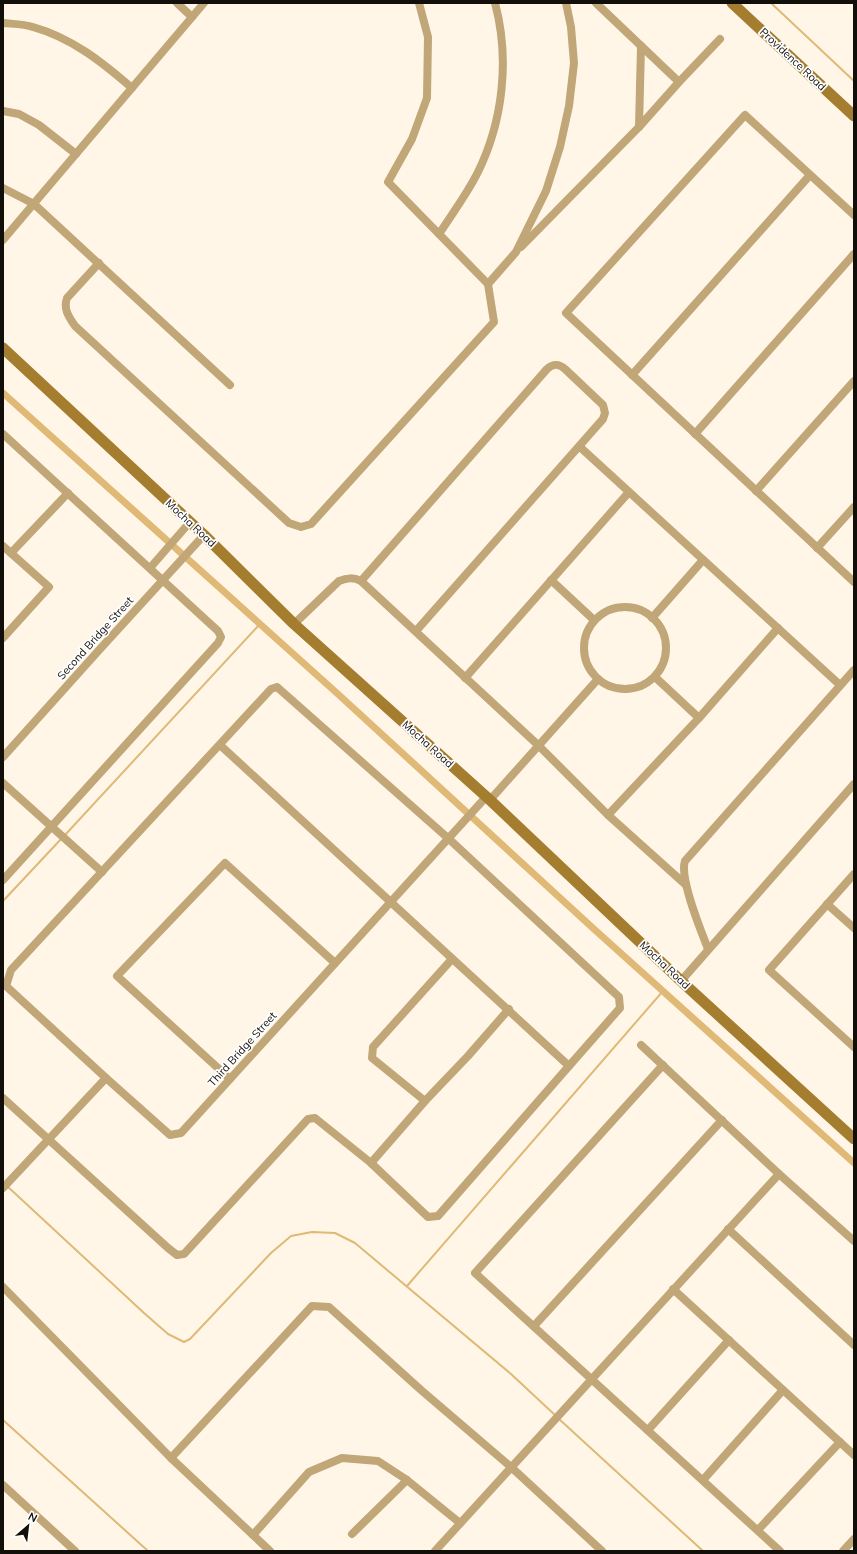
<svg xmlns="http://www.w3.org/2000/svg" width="857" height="1554" font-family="Mulish,sans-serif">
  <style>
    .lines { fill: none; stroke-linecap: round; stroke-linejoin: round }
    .stream { stroke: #dfb975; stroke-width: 2 }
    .canal { stroke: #dfb975; stroke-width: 7 }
    .street { stroke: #c1a677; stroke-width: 8 }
    .secondary { stroke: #a57d2f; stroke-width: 11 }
    .labels { text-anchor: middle; stroke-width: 3.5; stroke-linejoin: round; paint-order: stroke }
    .street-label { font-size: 11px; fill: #120f0a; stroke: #fff }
  </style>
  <rect width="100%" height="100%" fill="#fff6e8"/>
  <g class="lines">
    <g class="stream">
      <polyline points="771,3 854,81"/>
      <polyline points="65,835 260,624"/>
      <polyline points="3,901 62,838"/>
      <polyline points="7,1186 144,1313 168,1334 184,1342 190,1339 271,1253 291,1236 312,1232 335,1233 355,1243 511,1374 556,1416"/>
      <polyline points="407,1286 663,991"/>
      <polyline points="559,1419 703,1551"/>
      <polyline points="3,1420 148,1551"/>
    </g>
    <polyline class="canal" points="3,393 339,695 595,930 854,1163"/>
    <g class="street">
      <polyline points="177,3 192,17"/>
      <polyline points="596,3 679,82"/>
      <path d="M3,23C13,24 24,24 33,27C72,38 102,62 132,88"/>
      <polyline points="3,111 19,114 39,125 76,154"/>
      <polyline points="639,127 641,46"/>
      <polyline points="3,188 34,204 230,385"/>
      <polyline points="854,215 745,115 566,313 854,582"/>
      <path d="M439,234C452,214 467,194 478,172C503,121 510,59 495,3"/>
      <polyline points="3,240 204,3"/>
      <polyline points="521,247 639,127 679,82 720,39"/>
      <path d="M99,263L67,298C63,309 69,317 75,326L289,523L301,527L311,524L494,322L488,284L388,182L412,139L427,98L428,37L419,3"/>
      <polyline points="488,284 516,252 546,191 560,147 569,106 574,63 571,27 566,3"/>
      <polyline points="632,375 810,175"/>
      <polyline points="3,434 218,631 221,637 218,643 3,880"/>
      <polyline points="695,434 854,254"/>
      <polyline points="580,447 840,685"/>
      <polyline points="756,491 854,381"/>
      <polyline points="3,546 49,587 3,638"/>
      <polyline points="817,548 854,507"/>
      <polyline points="11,553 68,493"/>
      <polyline points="150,568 190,522"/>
      <polyline points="551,580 594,620"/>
      <path d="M361,581L547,369C554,363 559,364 565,369L603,405L605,413L603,419L416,631"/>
      <circle cx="625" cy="648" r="41"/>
      <polyline points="652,618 703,560"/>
      <path d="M294,624L339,581C347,578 353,577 361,581L538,745L608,815L686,885"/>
      <polyline points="655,677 699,718"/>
      <polyline points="465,678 629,492"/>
      <polyline points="3,757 100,649 204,535"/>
      <polyline points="3,783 102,872"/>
      <polyline points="490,800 598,679"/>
      <polyline points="608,815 699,718 778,628"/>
      <polyline points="854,874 769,970 854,1047"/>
      <polyline points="827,904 854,928"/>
      <path d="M708,949C701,931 679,878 685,861L854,670"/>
      <polyline points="681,981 854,784"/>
      <polyline points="641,1045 779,1174 854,1241"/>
      <polyline points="663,1065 475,1273 780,1551"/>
      <polyline points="106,1078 6,986 11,970 271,689 277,687 449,839 619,997 620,1008 569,1066 220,745"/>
      <polyline points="230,1079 117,976 225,863 335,963"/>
      <polyline points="3,1098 168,1248 177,1255 184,1254 308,1119 315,1118 371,1163 428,1217 438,1216 569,1066"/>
      <polyline points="425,1101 372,1058 373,1047 452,959"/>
      <polyline points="371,1163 425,1101 468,1056 509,1009"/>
      <polyline points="3,1188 106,1078 170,1135 181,1133 486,797"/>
      <polyline points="728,1229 854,1345"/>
      <polyline points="3,1287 171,1458 270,1551"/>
      <polyline points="673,1289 854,1455"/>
      <polyline points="534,1326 722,1120"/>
      <polyline points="648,1430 729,1340"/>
      <polyline points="171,1458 312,1306 329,1307 421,1390 511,1467 602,1551"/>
      <polyline points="703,1480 783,1390"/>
      <polyline points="3,1485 75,1551"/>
      <polyline points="758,1530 840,1442"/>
      <polyline points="352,1534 407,1480"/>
      <polyline points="253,1535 309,1472 342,1458 378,1461 407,1480 460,1523"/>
      <polyline points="435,1551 779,1174"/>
      <polyline points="843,1551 854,1539"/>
    </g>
    <g class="secondary">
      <polyline points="732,3 854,116"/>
      <polyline points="3,348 204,535 294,624 490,800 681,981 854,1139"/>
    </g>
  </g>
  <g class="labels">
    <g class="street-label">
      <text transform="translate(793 59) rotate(43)" y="4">Providence Road</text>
      <text transform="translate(191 523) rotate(43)" y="4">Mocha Road</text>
      <text transform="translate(95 638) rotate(-48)" y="4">Second Bridge Street</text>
      <text transform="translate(428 744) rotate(42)" y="4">Mocha Road</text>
      <text transform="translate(665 965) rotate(43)" y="4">Mocha Road</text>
      <text transform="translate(242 1049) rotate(-48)" y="4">Third Bridge Street</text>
    </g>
  </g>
  <rect width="857" height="1554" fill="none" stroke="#120f0a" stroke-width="8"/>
  <g transform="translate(28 1526) rotate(28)" stroke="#ffffff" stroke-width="3" paint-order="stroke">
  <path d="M0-3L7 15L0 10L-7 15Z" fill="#120f0a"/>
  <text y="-6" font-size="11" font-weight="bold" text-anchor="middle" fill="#120f0a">N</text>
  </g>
</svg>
